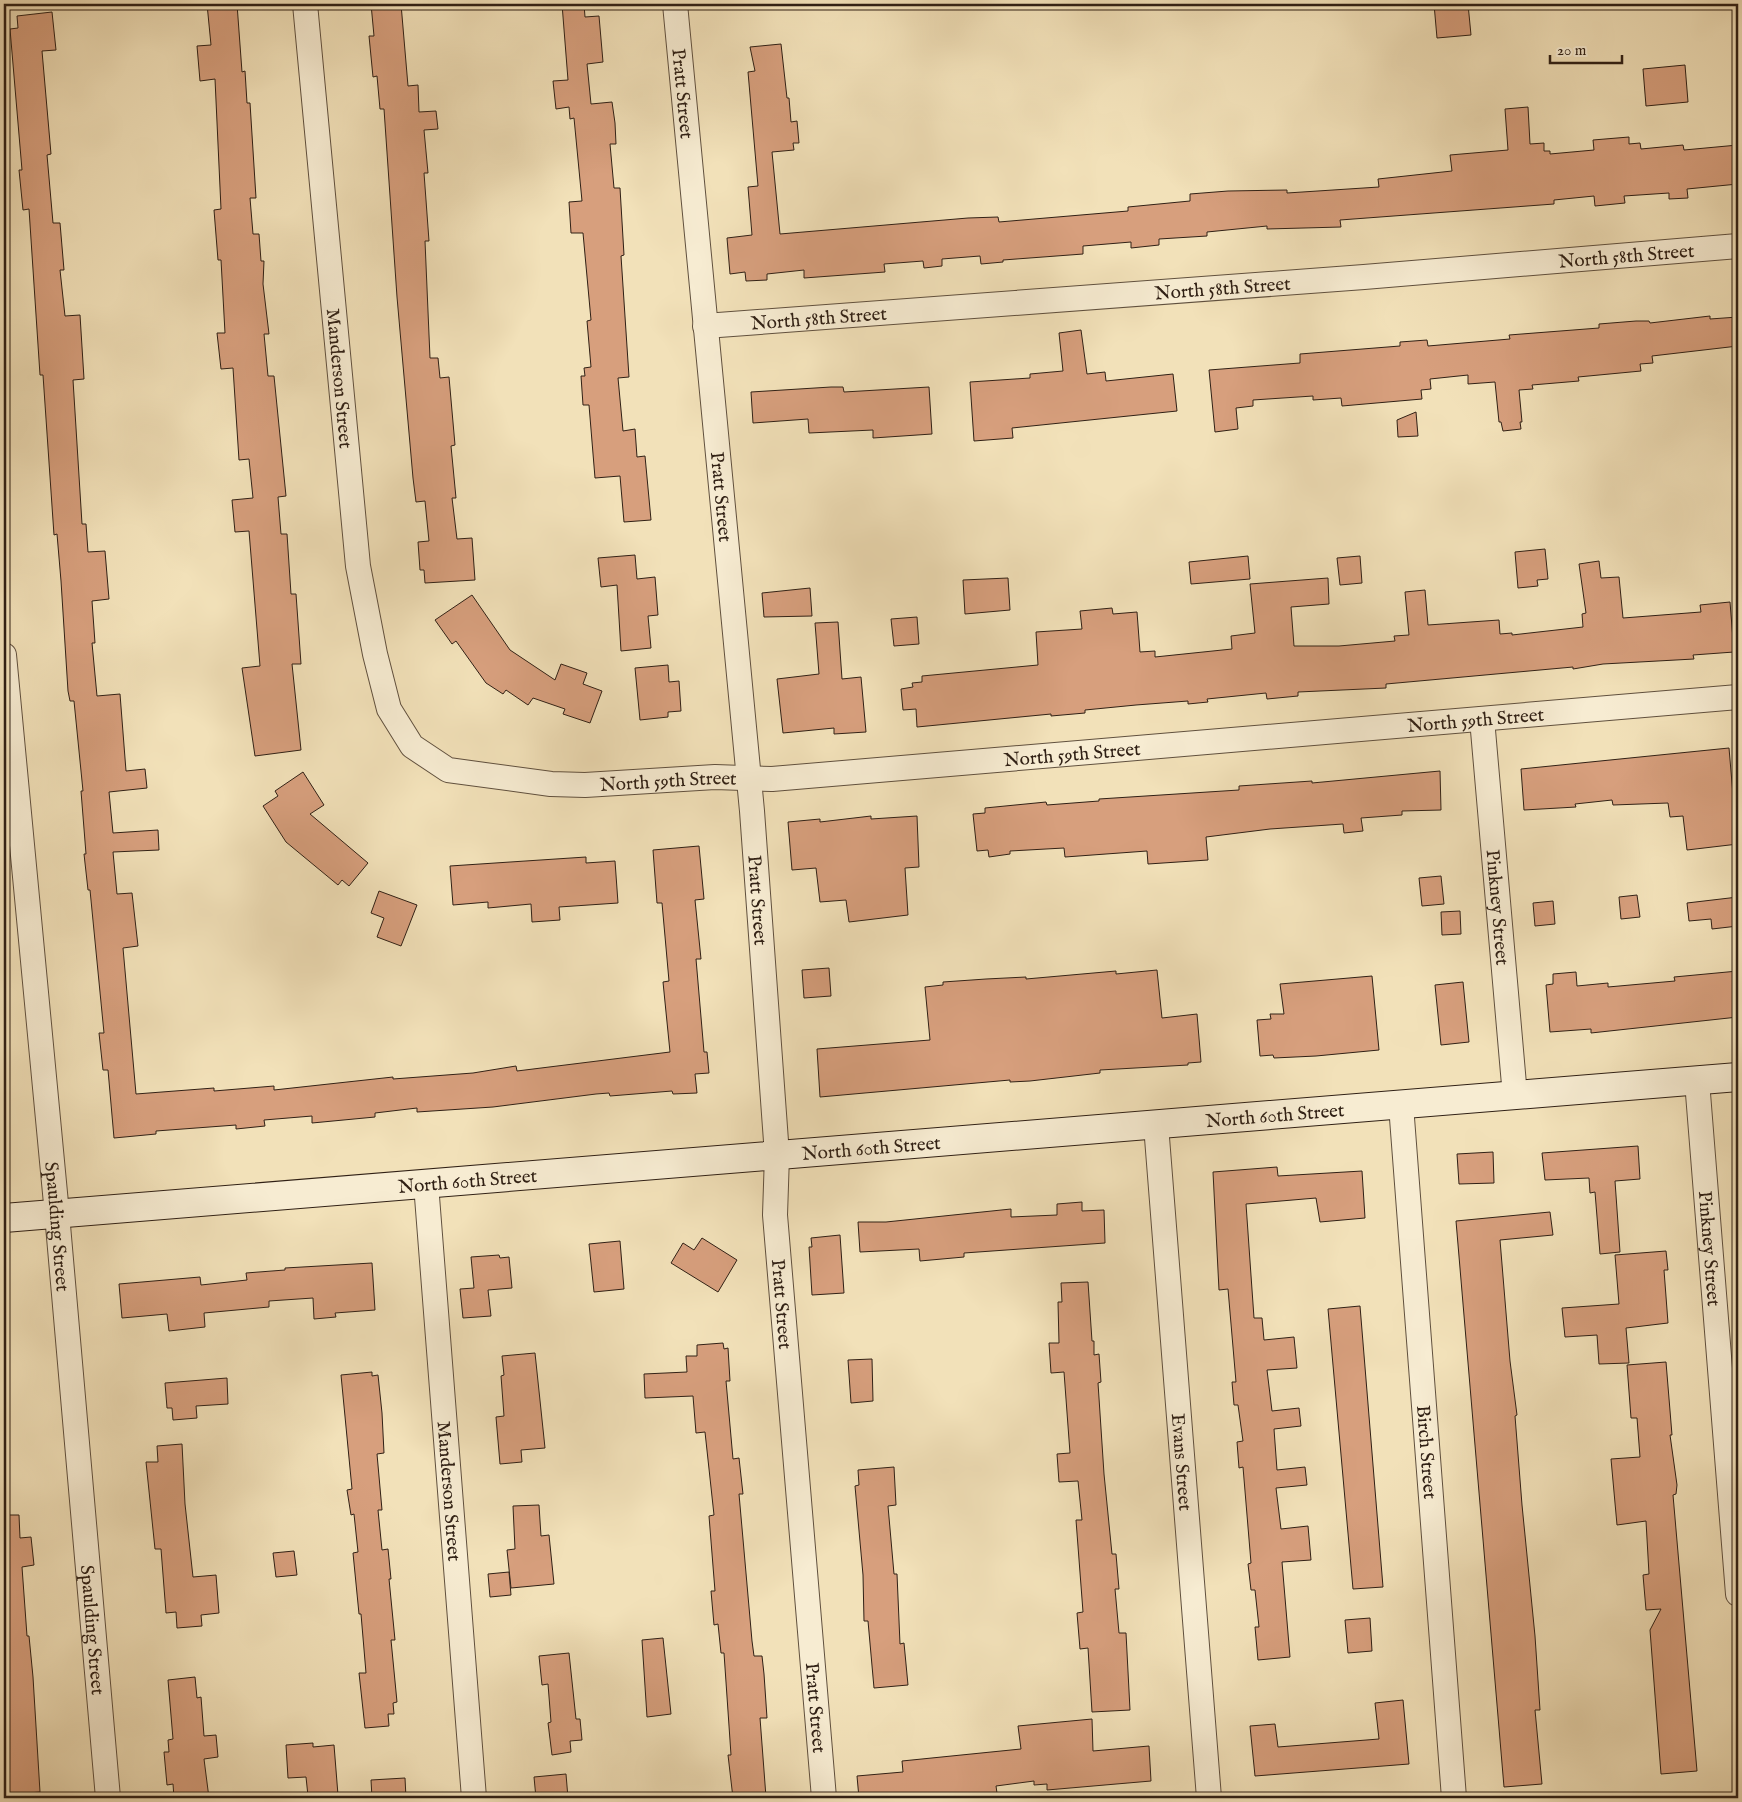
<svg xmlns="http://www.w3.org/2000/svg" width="1742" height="1802" font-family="'IM FELL English',serif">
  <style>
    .building { fill: #d79f7d; stroke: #302015 }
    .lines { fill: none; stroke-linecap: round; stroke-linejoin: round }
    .street-casing { stroke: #60503e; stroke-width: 26 }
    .secondary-casing { stroke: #302015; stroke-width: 30 }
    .street { stroke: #f7ecd2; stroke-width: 24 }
    .secondary { stroke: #f7ecd2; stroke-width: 28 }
    .labels { text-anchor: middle; stroke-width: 4; stroke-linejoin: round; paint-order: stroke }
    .street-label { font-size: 19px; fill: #302015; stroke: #f7ecd2 }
  </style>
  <rect width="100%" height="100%" fill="#f2e1b9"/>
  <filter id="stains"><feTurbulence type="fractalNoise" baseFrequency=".004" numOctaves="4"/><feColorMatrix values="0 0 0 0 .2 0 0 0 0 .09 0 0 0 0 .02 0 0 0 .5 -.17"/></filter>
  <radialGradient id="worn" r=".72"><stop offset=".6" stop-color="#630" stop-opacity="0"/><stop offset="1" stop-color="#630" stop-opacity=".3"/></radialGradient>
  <g class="building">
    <polygon points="207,4 237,4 242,72 245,71 247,103 250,103 256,198 250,198 253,234 259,234 261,261 264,261 263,284 269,334 264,334 268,376 274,376 286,496 278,497 281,534 287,534 291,594 296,594 301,664 292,664 301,750 255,756 242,668 260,666 249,531 235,532 232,500 253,498 249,459 239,460 233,368 221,369 217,333 225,333 221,260 218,260 214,210 221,209 215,79 200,81 197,46 211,45"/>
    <polygon points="371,4 401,4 408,86 418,85 419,112 436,111 438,129 424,130 428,173 424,173 429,241 425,241 430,358 438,358 440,378 449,377 455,445 451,446 456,498 452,498 457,539 472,538 475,580 425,583 424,570 420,570 418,542 429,541 425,501 416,502 413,478 397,297 384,109 380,109 377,76 373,77 369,36 374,36"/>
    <polygon points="562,4 584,4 585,17 599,16 603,62 587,64 591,104 612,102 615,123 616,144 610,144 614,188 620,188 624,255 621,256 629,377 618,378 623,431 635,429 637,457 645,456 651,520 624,522 620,476 595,478 589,405 583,405 581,376 585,376 584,368 591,367 587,321 591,320 583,233 571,233 569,202 582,201 574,118 570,119 569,107 556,109 553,81 568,80"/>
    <polygon points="1434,4 1468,4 1471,35 1437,38"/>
    <polygon points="52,12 56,50 42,51 51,154 47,155 53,223 60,223 64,270 60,270 65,316 80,315 84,379 73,380 82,524 86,524 88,552 105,551 109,599 92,601 95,643 92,643 97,696 120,694 126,771 145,769 147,788 109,792 113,833 158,830 159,850 113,852 117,894 132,893 138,946 123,948 136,1094 214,1088 214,1091 274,1086 274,1090 393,1077 393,1079 473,1073 516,1066 517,1071 670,1052 663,982 669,981 662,903 657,903 653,850 699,846 704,899 695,900 701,959 696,959 704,1052 707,1052 709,1073 695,1074 697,1093 673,1094 672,1091 610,1096 609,1093 596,1094 493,1107 417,1112 417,1108 375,1113 375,1117 312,1123 312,1116 264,1120 265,1126 236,1129 236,1125 156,1131 156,1134 114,1138 108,1070 103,1070 99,1033 104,1033 90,890 88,890 84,854 86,854 81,791 83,791 74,701 70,701 68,691 61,581 57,534 54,535 43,375 40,375 29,209 23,210 19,170 22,170 10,29 18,28 17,16"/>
    <polygon points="781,44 787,98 789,98 791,122 797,121 799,143 793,143 794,150 772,152 780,234 968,218 998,217 999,222 1128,211 1128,207 1190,201 1190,194 1228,191 1287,190 1287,193 1379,187 1378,179 1452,171 1450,155 1508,150 1505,109 1528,107 1530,144 1544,143 1544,151 1550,151 1550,154 1594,150 1593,140 1629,137 1629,144 1640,143 1641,149 1683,145 1684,150 1738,145 1738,184 1687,189 1688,198 1669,199 1669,193 1624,196 1625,203 1595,206 1594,196 1554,200 1554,204 1340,220 1341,227 1267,229 1267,226 1207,232 1207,236 1159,239 1159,245 1131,248 1131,242 1083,246 1083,254 1003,260 1003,262 981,264 980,256 942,259 942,266 924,268 923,261 884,264 885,272 804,278 804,270 767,274 767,280 746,281 745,272 730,274 727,238 752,235 748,187 758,186 748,72 755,71 750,47"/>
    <polygon points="1685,65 1688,102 1646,106 1643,69"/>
    <polygon points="1710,316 1710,319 1738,317 1738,346 1652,356 1653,363 1640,364 1641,371 1578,377 1579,381 1532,385 1533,389 1519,390 1522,422 1520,422 1521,429 1503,431 1501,422 1499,422 1495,382 1468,384 1468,375 1430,379 1431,389 1421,390 1422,399 1342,406 1341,398 1313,400 1313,396 1253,400 1253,406 1236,408 1238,429 1215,432 1209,370 1300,363 1300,354 1400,346 1400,342 1427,340 1428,346 1510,339 1509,335 1599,328 1599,324 1636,321 1649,321 1650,323"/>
    <polygon points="1081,330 1087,374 1105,372 1106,381 1173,374 1177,411 1012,428 1013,438 974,441 970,382 1030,378 1030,374 1063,371 1059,333"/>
    <polygon points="831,387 843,387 844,392 929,387 932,434 873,438 873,430 809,433 808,419 753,423 751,392"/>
    <polygon points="1416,412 1418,436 1398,437 1397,420"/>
    <polygon points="1545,549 1548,579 1537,580 1538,586 1518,588 1515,552"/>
    <polygon points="635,555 637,579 655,577 658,615 648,616 651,648 621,651 617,585 601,587 598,558"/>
    <polygon points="1248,556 1250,579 1191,584 1189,562"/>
    <polygon points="1360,556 1362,583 1340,585 1337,558"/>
    <polygon points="1599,561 1601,578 1619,577 1623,618 1701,612 1700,605 1730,602 1734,652 1693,655 1694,659 1603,664 1573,669 1573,667 1386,684 1386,688 1298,692 1298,696 1267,699 1266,693 1207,699 1208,702 1188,704 1188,701 1136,705 1085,710 1085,713 1051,716 1051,714 917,727 916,709 903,710 901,689 913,687 912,683 922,682 922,676 1038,665 1036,632 1082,629 1080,611 1112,608 1113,614 1137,612 1140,652 1155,651 1155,657 1232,649 1231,636 1255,633 1250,584 1328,578 1329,604 1291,607 1294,646 1339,646 1395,641 1394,636 1409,635 1405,592 1425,590 1428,625 1499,620 1500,634 1512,633 1512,635 1583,627 1582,614 1586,613 1579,564"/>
    <polygon points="1008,578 1010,610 965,614 963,580"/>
    <polygon points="810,588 812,616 764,617 762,593"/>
    <polygon points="472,595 510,650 555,680 561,664 587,673 583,684 602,691 590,723 563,714 565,709 533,698 528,705 506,690 503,694 486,683 456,641 452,644 435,620"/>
    <polygon points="917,617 919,644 894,646 891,619"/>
    <polygon points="838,622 842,679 861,677 866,732 834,734 834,728 783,733 777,679 819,674 815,623"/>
    <polygon points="668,665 669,682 679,681 681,711 668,712 668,717 640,720 635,668"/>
    <polygon points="1729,748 1735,818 1738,818 1738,844 1687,850 1683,816 1670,817 1668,803 1613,805 1612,800 1575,804 1576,807 1524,810 1521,769"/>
    <polygon points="1440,771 1441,810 1402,811 1402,815 1361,818 1363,831 1344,833 1343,824 1270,829 1206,837 1208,860 1148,864 1147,851 1065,857 1064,848 1010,851 1010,854 989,857 988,850 977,851 973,814 985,813 985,808 1046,802 1047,805 1099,801 1099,799 1239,790 1239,786 1312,781 1312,783"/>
    <polygon points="303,772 324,805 310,814 368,863 349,886 342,880 338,885 286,842 263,806 278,796 275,791"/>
    <polygon points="871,816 871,819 917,816 919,867 905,868 908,915 849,922 846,900 820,902 816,868 792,870 788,822 820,819 820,822"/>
    <polygon points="586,857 586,863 615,861 618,903 559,907 560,920 532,922 531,904 488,908 488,902 453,905 450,866"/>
    <polygon points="1441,876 1444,904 1422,906 1419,878"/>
    <polygon points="379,891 417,905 401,946 377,937 384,918 371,913"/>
    <polygon points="1637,895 1640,917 1621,919 1619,897"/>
    <polygon points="1738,897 1738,926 1712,929 1711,919 1689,921 1687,903"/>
    <polygon points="1553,901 1555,924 1535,926 1533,903"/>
    <polygon points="1460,911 1461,934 1442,935 1441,912"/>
    <polygon points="829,968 831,996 804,998 802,970"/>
    <polygon points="1157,970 1162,1018 1197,1014 1201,1062 1188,1063 1188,1065 1100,1070 1100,1073 1030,1081 1010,1082 1010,1080 820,1097 817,1049 930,1040 925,987 943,985 943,982 986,979 1026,977 1026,979 1116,971 1116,974"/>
    <polygon points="1738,971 1738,1017 1591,1033 1591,1029 1550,1032 1546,985 1553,984 1553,974 1576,972 1577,986 1608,983 1608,987 1675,981 1674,977"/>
    <polygon points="1372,976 1379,1050 1316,1056 1274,1058 1273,1055 1260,1056 1257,1020 1271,1019 1270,1014 1284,1014 1280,984"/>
    <polygon points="1463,982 1469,1042 1441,1045 1435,985"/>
    <polygon points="1638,1146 1640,1179 1615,1181 1620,1252 1600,1254 1595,1192 1590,1193 1589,1178 1545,1180 1542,1153"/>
    <polygon points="1493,1152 1494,1183 1459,1184 1457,1154"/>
    <polygon points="1277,1167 1278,1176 1362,1171 1365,1218 1320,1222 1316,1198 1246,1204 1254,1318 1262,1318 1264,1340 1294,1337 1297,1368 1267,1370 1272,1411 1299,1408 1301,1426 1274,1429 1277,1470 1305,1467 1307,1485 1276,1488 1281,1529 1308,1526 1311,1560 1282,1562 1290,1657 1258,1660 1255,1627 1259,1627 1255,1590 1251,1590 1248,1564 1251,1563 1243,1467 1239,1468 1237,1442 1243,1441 1238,1405 1234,1405 1232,1382 1236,1382 1228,1289 1219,1290 1213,1172"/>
    <polygon points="1082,1202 1082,1211 1104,1210 1105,1243 964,1253 964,1257 920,1261 919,1249 860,1252 858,1222 886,1222 1011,1209 1011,1217 1057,1215 1057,1204"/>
    <polygon points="1550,1212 1553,1235 1500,1240 1510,1361 1517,1415 1515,1416 1522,1505 1535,1636 1540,1710 1535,1710 1542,1784 1504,1787 1456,1221"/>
    <polygon points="840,1235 844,1293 812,1295 809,1247 812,1247 811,1238"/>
    <polygon points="702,1238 737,1260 718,1292 671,1263 683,1243 694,1250"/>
    <polygon points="620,1241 624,1289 594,1292 589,1244"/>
    <polygon points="1666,1251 1668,1270 1664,1270 1668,1323 1626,1328 1629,1363 1599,1364 1597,1335 1565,1337 1562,1308 1619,1304 1615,1255"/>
    <polygon points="499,1255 500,1258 509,1257 512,1288 488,1290 491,1316 463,1318 460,1289 474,1288 471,1257"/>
    <polygon points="372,1263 375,1310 335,1313 336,1317 314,1319 313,1298 269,1301 269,1307 204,1313 205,1327 169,1331 167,1314 122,1318 119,1284 200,1277 201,1285 247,1280 246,1273 285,1270 285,1268"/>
    <polygon points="1088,1282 1092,1341 1094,1341 1094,1355 1099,1354 1101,1382 1098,1383 1104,1474 1112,1554 1116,1554 1119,1589 1115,1589 1119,1633 1126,1633 1130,1710 1092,1712 1088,1648 1080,1649 1077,1613 1083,1612 1076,1520 1082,1520 1078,1481 1059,1482 1057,1454 1070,1453 1064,1372 1051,1373 1049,1343 1059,1343 1058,1302 1062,1302 1061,1283"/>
    <polygon points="1360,1306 1383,1587 1353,1589 1328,1309"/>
    <polygon points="723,1343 724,1349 728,1348 730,1381 726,1381 733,1459 739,1458 743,1494 739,1494 752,1641 754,1656 762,1656 764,1674 767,1718 760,1718 766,1797 753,1798 733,1798 728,1755 731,1755 724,1653 721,1653 718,1624 714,1625 711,1591 715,1591 709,1516 714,1515 705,1432 696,1433 693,1396 645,1398 644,1374 687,1372 686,1356 697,1356 697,1345"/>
    <polygon points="535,1353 545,1448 521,1450 522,1462 500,1464 496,1417 504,1416 501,1376 504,1375 502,1356"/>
    <polygon points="872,1359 873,1401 851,1403 848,1360"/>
    <polygon points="1666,1362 1672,1435 1670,1435 1677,1485 1676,1494 1673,1495 1697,1771 1661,1774 1650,1630 1661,1609 1646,1610 1643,1575 1649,1574 1646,1521 1617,1525 1611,1459 1640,1457 1637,1418 1631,1418 1627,1365"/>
    <polygon points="372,1372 372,1376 378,1375 382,1413 384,1453 377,1454 382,1510 378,1510 382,1550 388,1549 391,1579 389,1579 395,1640 391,1640 397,1702 393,1703 394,1714 388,1714 389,1726 365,1728 359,1673 366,1673 361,1614 359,1614 353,1553 358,1552 354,1514 351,1515 347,1490 352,1489 341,1375"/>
    <polygon points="227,1378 228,1404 196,1406 197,1418 173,1420 172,1408 167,1408 165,1383"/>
    <polygon points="182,1444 185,1504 193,1577 216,1575 219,1613 201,1615 202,1626 177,1628 176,1612 166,1613 161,1549 155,1549 146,1462 158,1462 157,1446"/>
    <polygon points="894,1467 896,1505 888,1506 894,1574 897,1574 900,1644 904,1643 908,1685 874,1688 868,1621 864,1621 863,1575 855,1486 859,1485 858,1470"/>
    <polygon points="539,1505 541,1536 549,1535 554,1584 511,1588 507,1550 515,1549 513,1506"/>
    <polygon points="4,1515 19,1515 20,1538 31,1537 34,1565 22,1567 27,1636 29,1636 33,1677 40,1792 4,1795"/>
    <polygon points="294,1551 297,1575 276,1577 273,1553"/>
    <polygon points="509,1572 511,1595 490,1597 488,1574"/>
    <polygon points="1370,1618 1372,1651 1348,1653 1345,1620"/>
    <polygon points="663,1638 671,1714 647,1717 642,1640"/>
    <polygon points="569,1653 576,1719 580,1719 582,1740 570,1741 571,1752 552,1755 548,1723 551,1722 548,1684 542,1685 539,1656"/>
    <polygon points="195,1677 197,1698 201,1697 204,1736 216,1735 218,1757 204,1759 209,1798 174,1798 173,1784 167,1785 164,1752 169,1752 168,1740 173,1739 168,1680"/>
    <polygon points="1403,1700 1409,1764 1255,1776 1250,1726 1275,1724 1278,1747 1379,1739 1375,1703"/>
    <polygon points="1092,1719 1093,1751 1149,1746 1151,1781 1047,1790 1047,1784 1034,1785 1034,1781 996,1786 997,1793 950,1798 859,1798 857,1776 903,1772 902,1761 1021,1749 1018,1726"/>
    <polygon points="313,1743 313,1747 334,1745 338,1795 308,1796 306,1777 288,1778 286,1745"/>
    <polygon points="566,1774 568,1798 536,1798 534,1777"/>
    <polygon points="405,1778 406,1798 372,1798 371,1780"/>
  </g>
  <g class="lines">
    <defs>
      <g id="street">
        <path id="s1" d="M305,4L358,566L375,654L389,709L412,746L448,770L551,784L585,785L715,777L772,779L1738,697"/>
        <path id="s2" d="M675,4L752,811L777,1155L775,1215L824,1798"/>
        <path id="s3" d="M705,326L1364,277L1738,246"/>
        <path id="s4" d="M4,655L57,1214L108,1798"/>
        <path id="s5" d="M1482,719L1515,1096"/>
        <path id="s6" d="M1697,1081L1738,1594"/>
        <path id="s7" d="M1401,1105L1454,1798"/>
        <path id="s8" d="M1156,1125L1209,1798"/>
        <path id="s9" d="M426,1184L474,1798"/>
      </g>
      <g id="secondary">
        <path id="s10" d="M4,1218L1738,1077"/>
      </g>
    </defs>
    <use href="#street" class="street-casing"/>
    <use href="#secondary" class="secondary-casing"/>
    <use href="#street" class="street"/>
    <use href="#secondary" class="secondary"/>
  </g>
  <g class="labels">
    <g class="street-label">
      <text dy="7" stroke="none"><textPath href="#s2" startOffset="90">Pratt Street</textPath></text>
      <text dy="7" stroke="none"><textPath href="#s3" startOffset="924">North 58th Street</textPath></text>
      <text dy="7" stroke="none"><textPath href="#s3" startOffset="519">North 58th Street</textPath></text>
      <text dy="7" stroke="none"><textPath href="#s3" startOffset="114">North 58th Street</textPath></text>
      <text dy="7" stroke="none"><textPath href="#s1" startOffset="376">Manderson Street</textPath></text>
      <text dy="7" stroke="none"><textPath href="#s2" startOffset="495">Pratt Street</textPath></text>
      <text dy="7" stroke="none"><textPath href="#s1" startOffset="1829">North 59th Street</textPath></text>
      <text dy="7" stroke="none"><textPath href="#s1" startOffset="1424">North 59th Street</textPath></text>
      <text dy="7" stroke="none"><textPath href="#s1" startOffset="1019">North 59th Street</textPath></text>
      <text dy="7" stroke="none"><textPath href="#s2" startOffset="900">Pratt Street</textPath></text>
      <text dy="7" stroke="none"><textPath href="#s5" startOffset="189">Pinkney Street</textPath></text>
      <text dy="7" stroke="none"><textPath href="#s10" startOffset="1275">North 60th Street</textPath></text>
      <text dy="7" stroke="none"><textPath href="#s10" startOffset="870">North 60th Street</textPath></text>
      <text dy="7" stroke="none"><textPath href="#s10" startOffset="465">North 60th Street</textPath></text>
      <text dy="7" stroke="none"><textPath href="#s4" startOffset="574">Spaulding Street</textPath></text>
      <text dy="7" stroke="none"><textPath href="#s6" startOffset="168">Pinkney Street</textPath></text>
      <text dy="7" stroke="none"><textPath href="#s2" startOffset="1305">Pratt Street</textPath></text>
      <text dy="7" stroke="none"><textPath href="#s7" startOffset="348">Birch Street</textPath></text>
      <text dy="7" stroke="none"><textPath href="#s8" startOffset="338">Evans Street</textPath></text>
      <text dy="7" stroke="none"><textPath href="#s9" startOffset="308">Manderson Street</textPath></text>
      <text dy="7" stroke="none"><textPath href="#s4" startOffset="979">Spaulding Street</textPath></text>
      <text dy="7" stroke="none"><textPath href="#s2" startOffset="1710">Pratt Street</textPath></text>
    </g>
  </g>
  <rect width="1742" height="1802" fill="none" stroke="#f2e1b9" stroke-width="20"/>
  <rect x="5" y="5" width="1732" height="1792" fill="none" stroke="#302015" stroke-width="2.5"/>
  <rect x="10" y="10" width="1722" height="1782" fill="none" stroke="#302015"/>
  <path d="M1550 55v8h72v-8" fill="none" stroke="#302015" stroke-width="2.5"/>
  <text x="1557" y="55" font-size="15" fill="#302015" stroke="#f7ecd2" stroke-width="4" paint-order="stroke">20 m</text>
  <rect width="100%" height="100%" filter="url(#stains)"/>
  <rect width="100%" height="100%" fill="url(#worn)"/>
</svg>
